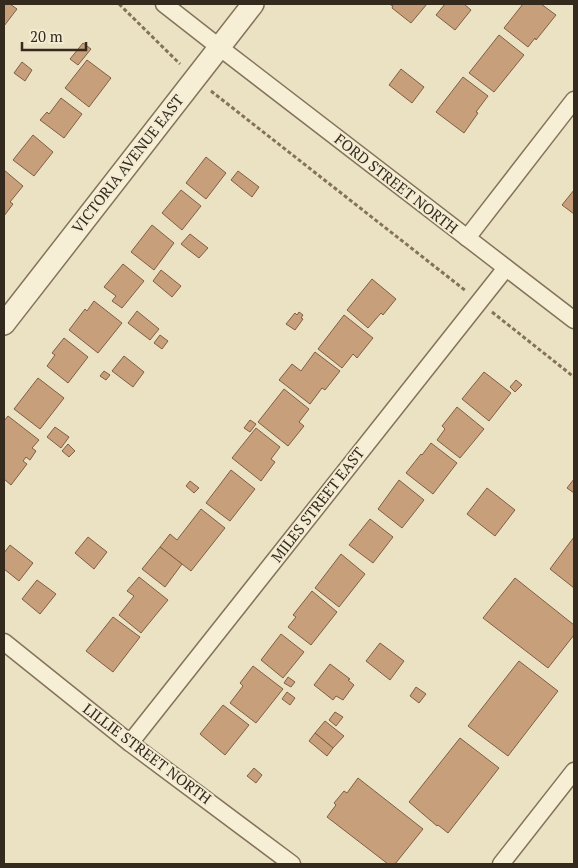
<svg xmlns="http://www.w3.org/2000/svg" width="578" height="868" font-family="'PT Serif',serif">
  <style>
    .building { fill: #c79f7b; stroke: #815f42 }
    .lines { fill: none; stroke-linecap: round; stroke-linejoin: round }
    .minor-casing { stroke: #84735b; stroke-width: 19 }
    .tertiary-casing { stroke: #84735b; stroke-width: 24 }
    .path { stroke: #84735b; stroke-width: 3; stroke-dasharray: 4 2.5; stroke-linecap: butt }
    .minor { stroke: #f6efd6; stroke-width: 16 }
    .tertiary { stroke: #f6efd6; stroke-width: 21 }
    .labels { text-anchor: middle; stroke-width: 4; stroke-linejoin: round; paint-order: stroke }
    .street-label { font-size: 15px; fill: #352a1e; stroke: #f3ebd2 }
  </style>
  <rect width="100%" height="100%" fill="#ebe1c3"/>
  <g class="building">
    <polygon points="4,4 10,4 17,9 4,26"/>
    <polygon points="389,4 427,4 411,23 392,8 393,6"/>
    <polygon points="445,4 464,4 471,10 455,30 436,15"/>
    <polygon points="523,4 541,4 556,15 536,40 535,38 528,47 504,28"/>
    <polygon points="499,35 524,55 494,92 469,73"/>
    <polygon points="83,43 91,49 78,65 70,59"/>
    <polygon points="87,60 111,78 89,107 65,88"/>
    <polygon points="22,62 32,70 25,81 14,73"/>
    <polygon points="401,69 424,87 412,103 389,85"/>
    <polygon points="463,77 488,96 476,112 478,113 464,133 436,112"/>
    <polygon points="61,98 82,114 64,138 40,120 47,112 49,114"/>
    <polygon points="33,135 53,152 34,176 13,160"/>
    <polygon points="206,157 226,173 206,199 186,183"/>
    <polygon points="4,170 23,186 10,202 13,204 4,216"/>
    <polygon points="238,171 259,187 252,197 231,180"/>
    <polygon points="181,190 201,206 182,230 162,213"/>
    <polygon points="574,190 574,214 562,205"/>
    <polygon points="152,225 174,243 154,270 131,252"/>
    <polygon points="190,234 208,248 199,258 181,244"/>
    <polygon points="123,264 144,281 122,308 112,301 116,296 104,287"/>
    <polygon points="161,270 181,286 172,297 153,281"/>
    <polygon points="372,279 396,299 383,315 381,313 368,328 347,310"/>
    <polygon points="94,301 122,323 98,353 69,330 85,309 87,311"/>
    <polygon points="137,311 159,329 150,340 128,323"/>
    <polygon points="299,312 303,315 301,318 303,319 295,330 286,324 295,313 297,315"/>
    <polygon points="344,315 373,338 357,358 353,354 342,368 318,349"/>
    <polygon points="160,335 168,341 162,349 154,343"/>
    <polygon points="64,338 88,357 68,383 47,366 55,355 52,353"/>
    <polygon points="315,352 340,371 325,390 322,388 310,404 279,380 292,364 301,371"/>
    <polygon points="124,356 144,372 133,387 112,371"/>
    <polygon points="104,371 110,375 106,380 100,376"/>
    <polygon points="484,372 511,393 489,421 462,399"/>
    <polygon points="38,378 64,398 40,429 14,409"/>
    <polygon points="516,380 522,385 515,392 510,387"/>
    <polygon points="284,389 309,409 299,422 304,426 288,446 258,422"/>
    <polygon points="457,407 484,429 460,458 437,440 445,429 442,426"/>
    <polygon points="8,416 39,440 32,448 36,451 30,460 26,457 23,461 27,464 11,485 4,479 4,421"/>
    <polygon points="250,420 256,424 250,432 244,428"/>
    <polygon points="55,427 69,437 61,448 47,437"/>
    <polygon points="256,428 280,447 271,459 275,462 261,481 232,458"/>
    <polygon points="431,443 457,463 433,494 406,473 421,454 422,455"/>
    <polygon points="68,444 75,451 69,457 62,451"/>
    <polygon points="231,470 255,489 230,521 206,503"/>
    <polygon points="574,479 574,493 567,488"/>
    <polygon points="399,480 424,500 402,528 378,509"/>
    <polygon points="190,481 199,488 194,493 186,486"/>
    <polygon points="487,488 515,510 495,536 467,514"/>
    <polygon points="201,509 225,528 191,571 160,547 170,534 177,540"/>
    <polygon points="370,519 393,537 373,563 349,545"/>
    <polygon points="88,537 107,552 94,569 75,553"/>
    <polygon points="574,537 574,588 550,569"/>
    <polygon points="10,545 33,563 19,581 4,569 4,553"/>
    <polygon points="160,547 182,564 165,587 142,569"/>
    <polygon points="341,554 365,574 339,607 315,588"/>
    <polygon points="139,577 168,600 141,633 119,615 134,596 127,591"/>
    <polygon points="515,578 574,625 574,635 548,668 483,618"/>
    <polygon points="37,580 56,594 40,614 22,599"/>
    <polygon points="312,591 337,612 311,645 288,627 296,617 293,615"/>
    <polygon points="113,617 140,637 113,672 86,651"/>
    <polygon points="281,634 304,652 283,678 261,660"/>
    <polygon points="380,643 404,661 390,680 366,661"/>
    <polygon points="519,661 558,691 508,756 468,726"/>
    <polygon points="330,664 350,679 348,680 354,685 343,700 336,696 333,700 314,685"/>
    <polygon points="253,666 283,689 256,723 230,703 243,686 240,683"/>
    <polygon points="288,677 295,682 291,687 284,683"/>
    <polygon points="416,687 426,694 419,703 410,696"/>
    <polygon points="287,692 295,698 290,705 282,699"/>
    <polygon points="223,705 249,725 225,755 200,734"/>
    <polygon points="335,712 343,717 336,726 329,720"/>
    <polygon points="325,721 344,736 333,748 315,733"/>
    <polygon points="315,733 333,748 327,756 309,741"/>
    <polygon points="460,738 499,768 448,833 438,825 437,826 409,802"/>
    <polygon points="254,768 262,775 256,783 247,776"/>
    <polygon points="358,778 423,829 395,864 388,864 327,817 336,805 334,803 344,791 347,793"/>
  </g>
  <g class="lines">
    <defs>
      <g id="minor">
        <polyline points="164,4 219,47 574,320"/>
        <polyline points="467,238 574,100"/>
        <polyline points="4,642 130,743 292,864"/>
        <polyline points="130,743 506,268"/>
        <polyline points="501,864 574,771"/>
      </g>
      <polyline id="tertiary" points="4,324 253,4"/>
    </defs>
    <use href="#minor" class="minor-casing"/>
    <use href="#tertiary" class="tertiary-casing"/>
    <g class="path">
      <polyline points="119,4 180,64"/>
      <polyline points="211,91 466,291"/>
      <polyline points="492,312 574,377"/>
    </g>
    <use href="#minor" class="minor"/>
    <use href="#tertiary" class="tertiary"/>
  </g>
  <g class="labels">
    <g class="street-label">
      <text transform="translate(128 164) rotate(-52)" y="5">VICTORIA AVENUE EAST</text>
      <text transform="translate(396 184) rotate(38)" y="5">FORD STREET NORTH</text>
      <text transform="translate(318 505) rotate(-52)" y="5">MILES STREET EAST</text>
      <text transform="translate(147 754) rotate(37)" y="5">LILLIE STREET NORTH</text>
    </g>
  </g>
  <rect width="578" height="868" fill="none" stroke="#352a1e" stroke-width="10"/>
  <path d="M22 42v8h64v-8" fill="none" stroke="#352a1e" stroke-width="2.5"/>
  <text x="30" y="42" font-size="15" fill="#352a1e" stroke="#f3ebd2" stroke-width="4" paint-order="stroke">20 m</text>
</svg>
